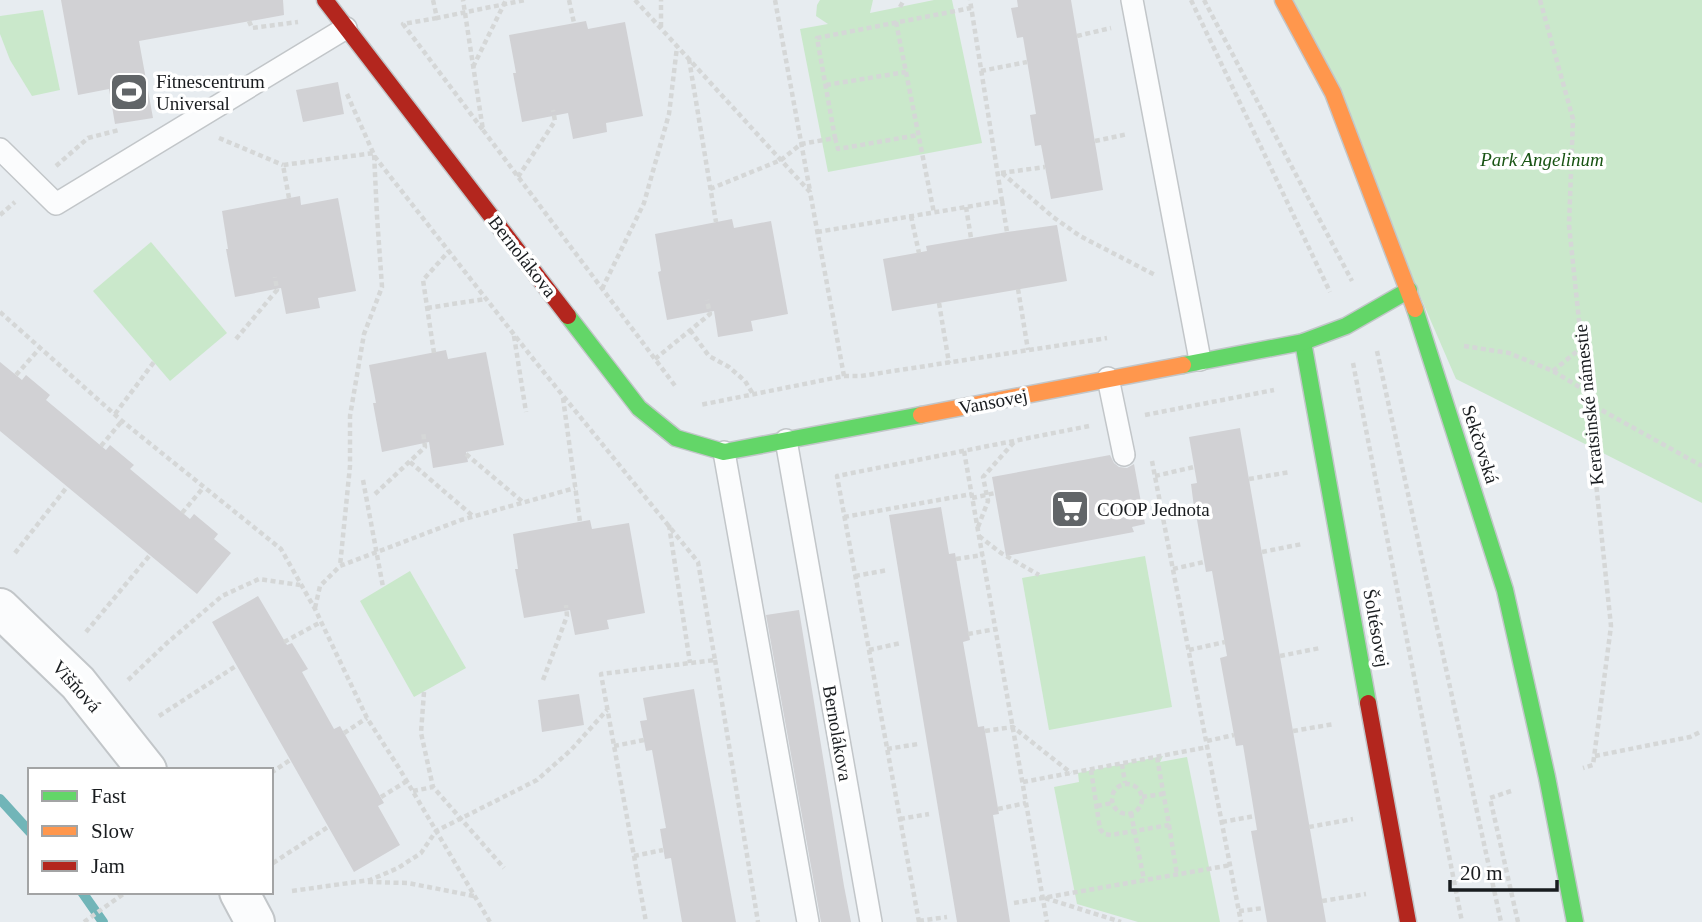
<svg xmlns="http://www.w3.org/2000/svg" width="1702" height="922" font-family="'Times New Roman',serif">
  <style>
    .green { fill: #cae8cb }
    .lines { fill: none; stroke-linecap: round; stroke-linejoin: round }
    .stream { stroke: #71b5b8; stroke-width: 10 }
    .building { fill: #d1d1d4 }
    .lane-casing { stroke: #c2c6c9; stroke-width: 24 }
    .street-casing { stroke: #c2c6c9; stroke-width: 42 }
    .fast-casing { stroke: #c2c6c9; stroke-width: 19 }
    .slow-casing { stroke: #c2c6c9; stroke-width: 19 }
    .jam-casing { stroke: #c2c6c9; stroke-width: 19 }
    .path { stroke: #d5d7d7; stroke-width: 4.5; stroke-dasharray: 5 3.5; stroke-linecap: butt }
    .lane { stroke: #fbfcfd; stroke-width: 21 }
    .street { stroke: #fbfcfd; stroke-width: 38 }
    .fast { stroke: #63d668; stroke-width: 16 }
    .slow { stroke: #ff974d; stroke-width: 16 }
    .jam { stroke: #b3261e; stroke-width: 16 }
    .labels { text-anchor: middle; stroke-width: 7; stroke-linejoin: round; paint-order: stroke }
    .poi-label { font-size: 19px; fill: #191c1f; stroke: #fff; text-anchor: start }
    .park-label { font-size: 19px; font-style: italic; fill: #195414; stroke: #fff }
    .street-label { font-size: 19px; fill: #191c1f; stroke: #fff }
  </style>
  <rect width="100%" height="100%" fill="#e7ecf0"/>
  <g class="green">
    <polygon points="820,0 873,0 870,13 934,0 952,0 982,143 828,172 800,29 828,24 816,16 817,5"/>
    <polygon points="1292,0 1702,0 1702,503 1456,379"/>
    <polygon points="43,10 60,90 32,96 10,60 0,34 0,16"/>
    <polygon points="151,242 227,333 170,381 93,291"/>
    <polygon points="1145,556 1172,707 1049,730 1022,578"/>
    <polygon points="410,571 466,668 414,697 360,601"/>
    <polygon points="1163,756 1160,762 1187,757 1220,922 1138,922 1077,904 1054,787 1079,782 1078,773"/>
  </g>
  <g class="lines">
    <g class="stream">
      <polyline points="0,799 30,832"/>
      <polyline points="82,892 103,922"/>
    </g>
  </g>
  <g class="building">
    <polygon points="61,0 283,0 284,15 139,41 153,118 115,124 109,89 78,95"/>
    <polygon points="1017,0 1071,0 1103,190 1051,199 1041,145 1035,146 1030,115 1036,114 1023,37 1017,38 1011,8 1018,7"/>
    <polygon points="586,21 588,29 625,22 643,116 606,123 607,132 573,139 568,113 522,122 513,73 516,73 509,35"/>
    <polygon points="338,82 344,114 303,122 296,90"/>
    <polygon points="300,196 301,205 338,198 356,291 318,298 320,308 286,314 281,288 235,297 226,249 228,249 222,211"/>
    <polygon points="732,219 734,228 771,221 788,314 751,321 753,331 718,337 714,311 667,320 658,272 661,271 655,234"/>
    <polygon points="1057,225 1067,281 892,311 883,259 927,251 926,246 1007,232"/>
    <polygon points="446,350 448,359 486,352 504,445 466,452 468,462 433,468 429,442 382,452 373,403 376,403 369,365"/>
    <polygon points="0,362 22,380 26,375 50,395 46,400 106,450 110,445 134,465 130,469 190,519 194,514 218,534 214,539 231,553 197,594 0,431"/>
    <polygon points="1240,428 1293,731 1326,922 1267,922 1251,831 1257,830 1243,745 1236,746 1220,658 1227,656 1212,571 1206,572 1196,514 1195,515 1191,484 1197,483 1189,437"/>
    <polygon points="1110,455 1114,463 1119,467 1127,468 1134,464 1145,524 1132,527 1134,532 1006,556 992,477"/>
    <polygon points="941,507 949,554 955,553 970,640 963,642 978,727 984,726 999,814 993,815 1010,922 957,922 911,647 889,515"/>
    <polygon points="590,520 592,529 629,523 645,613 607,620 609,629 575,635 570,610 524,618 515,569 518,569 513,534"/>
    <polygon points="258,596 287,645 292,643 308,669 302,672 334,729 340,726 384,803 378,806 400,845 354,872 212,622"/>
    <polygon points="799,610 844,886 851,922 821,922 766,615"/>
    <polygon points="694,689 705,752 736,922 682,922 671,858 665,859 660,829 666,828 652,750 646,751 640,721 647,720 643,698"/>
    <polygon points="579,694 584,725 542,732 538,700"/>
  </g>
  <g class="lines">
    <defs>
      <g id="lane">
        <polyline points="1132,0 1200,360"/>
        <polyline points="0,149 56,204 346,28"/>
        <polyline points="1108,378 1124,455"/>
        <polyline points="786,440 871,922"/>
        <polyline points="724,452 808,922"/>
      </g>
      <g id="street">
        <polyline points="0,608 78,683 147,770"/>
        <polyline points="239,892 255,922"/>
      </g>
      <g id="fast">
        <polyline points="1415,309 1505,590 1547,777 1575,922"/>
        <polyline points="568,316 639,408 676,438 724,452 921,415"/>
        <polyline points="1303,342 1368,703"/>
        <polyline points="1183,365 1303,342 1346,326 1409,290"/>
      </g>
      <g id="slow">
        <polyline points="1283,0 1333,93 1415,309"/>
        <polyline points="921,415 1183,365"/>
      </g>
      <g id="jam">
        <polyline points="325,0 568,316"/>
        <polyline points="1368,703 1408,922"/>
      </g>
    </defs>
    <use href="#lane" class="lane-casing"/>
    <use href="#street" class="street-casing"/>
    <use href="#fast" class="fast-casing"/>
    <use href="#slow" class="slow-casing"/>
    <use href="#jam" class="jam-casing"/>
    <g class="path">
      <polyline points="433,0 437,18 525,0"/>
      <polyline points="569,0 574,23"/>
      <polyline points="635,0 810,192 844,376 700,405"/>
      <polyline points="775,0 810,191"/>
      <polyline points="1191,0 1330,292"/>
      <polyline points="1204,0 1352,281"/>
      <polyline points="1540,0 1573,119 1569,225 1611,626 1593,765 1583,768"/>
      <polyline points="900,7 904,0"/>
      <polyline points="437,18 403,24 483,130 463,0"/>
      <polyline points="249,21 252,28 298,22"/>
      <polyline points="896,22 934,213"/>
      <polyline points="661,27 661,0"/>
      <polyline points="1077,36 1111,28"/>
      <polyline points="689,59 716,222"/>
      <polyline points="473,67 506,0"/>
      <polyline points="981,71 1027,62"/>
      <polyline points="826,85 906,72"/>
      <polyline points="347,94 375,157 534,360 698,562 715,660 601,674 646,922"/>
      <polyline points="483,130 676,387"/>
      <polyline points="219,138 283,165"/>
      <polyline points="835,138 838,149 918,135"/>
      <polyline points="1095,141 1128,134"/>
      <polyline points="56,166 88,138 119,130"/>
      <polyline points="1001,173 1045,167"/>
      <polyline points="1002,173 1053,217 1080,236 1155,275"/>
      <polyline points="518,177 555,121 553,110"/>
      <polyline points="710,189 781,160 801,144 835,138 817,38 971,8"/>
      <polyline points="289,198 283,165 374,153 377,216 382,287 364,334 350,416 350,466 340,566"/>
      <polyline points="1002,201 1007,232"/>
      <polyline points="966,207 971,238"/>
      <polyline points="0,215 15,202"/>
      <polyline points="911,216 919,253"/>
      <polyline points="817,232 1002,201 970,0"/>
      <polyline points="602,289 644,203 669,114 677,47"/>
      <polyline points="1018,289 1028,350"/>
      <polyline points="939,303 949,363"/>
      <polyline points="427,308 485,299"/>
      <polyline points="0,312 122,421 281,549 315,609 367,718 399,768 490,922"/>
      <polyline points="690,330 709,356 729,367 745,381 753,394"/>
      <polyline points="514,336 526,412"/>
      <polyline points="236,339 277,290 275,277"/>
      <polyline points="1464,346 1509,353 1553,371 1586,391"/>
      <polyline points="1377,351 1501,922"/>
      <polyline points="434,353 423,280 449,251"/>
      <polyline points="655,359 710,314 707,300"/>
      <polyline points="1353,363 1462,922"/>
      <polyline points="1553,371 1581,348"/>
      <polyline points="16,375 40,348"/>
      <polyline points="844,376 861,376 1107,338"/>
      <polyline points="563,398 580,522"/>
      <polyline points="1587,402 1702,466"/>
      <polyline points="115,414 154,362"/>
      <polyline points="1145,415 1274,390"/>
      <polyline points="101,446 122,421"/>
      <polyline points="964,451 1047,922"/>
      <polyline points="466,454 524,503"/>
      <polyline points="1152,461 1241,922"/>
      <polyline points="410,462 474,517"/>
      <polyline points="1155,476 1194,467"/>
      <polyline points="1249,479 1290,472"/>
      <polyline points="363,480 383,587"/>
      <polyline points="375,494 425,447 423,431"/>
      <polyline points="972,498 995,493"/>
      <polyline points="182,513 203,488"/>
      <polyline points="844,517 972,494"/>
      <polyline points="669,525 690,663"/>
      <polyline points="978,527 988,501 983,477 1015,441"/>
      <polyline points="979,536 1001,553 1039,575"/>
      <polyline points="1262,552 1302,544"/>
      <polyline points="15,553 67,487"/>
      <polyline points="956,559 983,555"/>
      <polyline points="1173,569 1204,562"/>
      <polyline points="855,576 888,570"/>
      <polyline points="315,608 320,586 340,566 461,520 575,488"/>
      <polyline points="86,632 150,555"/>
      <polyline points="968,634 996,629"/>
      <polyline points="284,642 321,622"/>
      <polyline points="869,650 901,643"/>
      <polyline points="1189,650 1225,642"/>
      <polyline points="1280,656 1320,648"/>
      <polyline points="715,660 758,922"/>
      <polyline points="128,680 168,642 222,596 259,579 300,585"/>
      <polyline points="543,680 567,616 566,605"/>
      <polyline points="424,692 421,733 433,787"/>
      <polyline points="159,716 236,666"/>
      <polyline points="985,731 1013,727 1071,773"/>
      <polyline points="1293,731 1334,724"/>
      <polyline points="344,733 367,718"/>
      <polyline points="1207,741 1234,735"/>
      <polyline points="614,746 644,740"/>
      <polyline points="887,749 918,744"/>
      <polyline points="1595,756 1690,737 1702,731"/>
      <polyline points="1122,764 1125,783"/>
      <polyline points="1091,770 1100,829 1104,834 1111,835 1169,825 1157,757"/>
      <polyline points="271,773 290,760"/>
      <polyline points="1023,782 1208,747"/>
      <circle cx="1127" cy="799" r="15"/>
      <polyline points="413,791 433,787 504,868"/>
      <polyline points="1511,791 1490,798 1518,922"/>
      <polyline points="381,797 407,781"/>
      <polyline points="1142,797 1163,794"/>
      <polyline points="1097,806 1112,803"/>
      <polyline points="998,809 1026,803"/>
      <polyline points="1131,813 1144,880"/>
      <polyline points="900,819 929,814"/>
      <polyline points="1222,822 1255,816"/>
      <polyline points="1169,825 1177,875"/>
      <polyline points="1309,827 1353,819"/>
      <polyline points="634,856 663,850"/>
      <polyline points="273,863 328,827"/>
      <polyline points="368,882 408,883 474,896"/>
      <polyline points="292,891 370,880 398,868 421,853 436,831 537,780 571,750 607,710"/>
      <polyline points="1045,898 1121,922"/>
      <polyline points="1322,901 1366,894"/>
      <polyline points="1014,903 1231,865"/>
      <polyline points="1239,911 1264,908"/>
      <polyline points="919,921 947,917"/>
      <polyline points="84,922 126,892"/>
      <polyline points="919,922 837,476 1089,426"/>
    </g>
    <use href="#lane" class="lane"/>
    <use href="#street" class="street"/>
    <use href="#fast" class="fast"/>
    <use href="#slow" class="slow"/>
    <use href="#jam" class="jam"/>
  </g>
  <defs>
    <symbol id="stadium-square" viewBox="-11 -11 22 22"><rect x="-9" y="-9" width="18" height="18" rx="4" fill="#616568" stroke="#fff"/><path d="M0-5a6.5 5 0 1 0 0 10a6.5 5 0 1 0 0-10ZM-3.5-1.8h7v3.6h-7Z" fill="#fff"/></symbol>
    <symbol id="supermarket-square" viewBox="-11 -11 22 22"><rect x="-9" y="-9" width="18" height="18" rx="4" fill="#616568" stroke="#fff"/><path d="M-6-5.5h2.5l.6 2H6L4.5 2H-2.5L-4.4-4H-6ZM-1.5 3.2a1.3 1.3 0 1 0 .1 0ZM3 3.2a1.3 1.3 0 1 0 .1 0Z" fill="#fff"/></symbol>
  </defs>
  <g fill-rule="evenodd">
    <use href="#stadium-square" x="107" y="70" width="44" height="44"/>
    <use href="#supermarket-square" x="1048" y="487" width="44" height="44"/>
  </g>
  <g class="labels">
    <g class="poi-label">
      <text x="156" y="88">Fitnescentrum<tspan x="156" dy="22">Universal</tspan></text>
      <text x="1097" y="516">COOP Jednota</text>
    </g>
    <g class="park-label">
      <text x="1542" y="166">Park Angelinum</text>
    </g>
    <g class="street-label">
      <text transform="translate(523 256) rotate(52)" y="7">Bernolákova</text>
      <text transform="translate(993 401) rotate(-11)" y="7">Vansovej</text>
      <text transform="translate(1588 405) rotate(-96)" y="7">Keratsinské námestie</text>
      <text transform="translate(1481 444) rotate(72)" y="7">Sekčovská</text>
      <text transform="translate(1377 628) rotate(80)" y="7">Šoltésovej</text>
      <text transform="translate(77 686) rotate(48)" y="7">Višňová</text>
      <text transform="translate(838 733) rotate(80)" y="7">Bernolákova</text>
    </g>
  </g>
  <rect x="28" y="768" width="245" height="126" fill="#ffffff" stroke="#a3a4a5" stroke-width="2"/>
  <rect x="42" y="791" width="35" height="10" fill="#63d668" stroke="#a3a4a5" stroke-width="2"/>
  <text x="91" y="803" font-size="21" fill="#191c1f">Fast</text>
  <rect x="42" y="826" width="35" height="10" fill="#ff974d" stroke="#a3a4a5" stroke-width="2"/>
  <text x="91" y="838" font-size="21" fill="#191c1f">Slow</text>
  <rect x="42" y="861" width="35" height="10" fill="#b3261e" stroke="#a3a4a5" stroke-width="2"/>
  <text x="91" y="873" font-size="21" fill="#191c1f">Jam</text>
  <path d="M1450 880v10h107v-10" fill="none" stroke="#191c1f" stroke-width="3.5"/>
  <text x="1460" y="880" font-size="21" fill="#191c1f" stroke="#ffffff" stroke-width="5" paint-order="stroke">20 m</text>
</svg>
